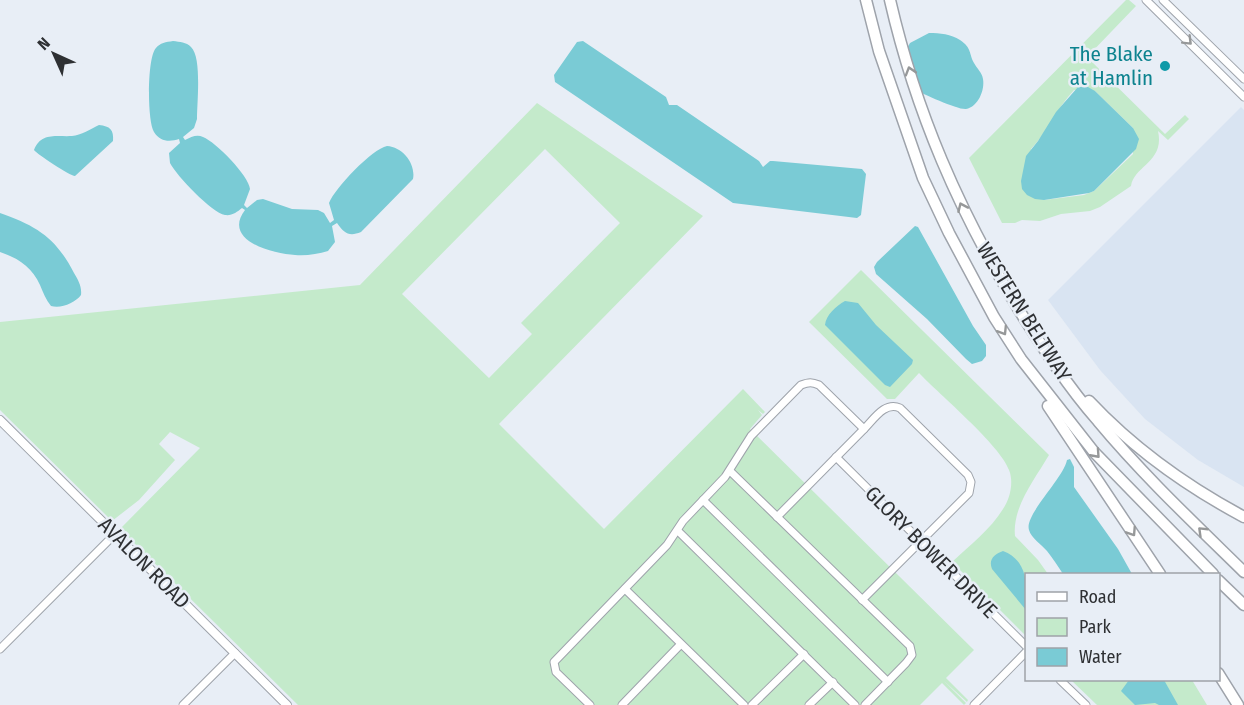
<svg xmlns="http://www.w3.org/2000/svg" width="1244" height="705" font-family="'Fira Sans Condensed',sans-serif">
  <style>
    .built { fill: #d9e4f2 }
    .green { fill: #c4eacb; fill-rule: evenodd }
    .water { fill: #7acbd5 }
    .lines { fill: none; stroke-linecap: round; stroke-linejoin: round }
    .minor-casing { stroke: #9ea3ab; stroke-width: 9 }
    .major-casing { stroke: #9ea3ab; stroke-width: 10 }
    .highway-casing { stroke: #9ea3ab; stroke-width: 13 }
    .minor { stroke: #fff; stroke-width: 7 }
    .major { stroke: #fff; stroke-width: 8 }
    .highway { stroke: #fff; stroke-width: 10 }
    .oneway { stroke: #969899 }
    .culture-dot { fill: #0f9aa8; stroke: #e8eef6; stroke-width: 2 }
    .labels { text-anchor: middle; stroke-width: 5; stroke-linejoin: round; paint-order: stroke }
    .culture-label { font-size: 21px; fill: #0d838f; stroke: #e8eef6; text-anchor: end }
    .street-label { font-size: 21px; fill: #2e3033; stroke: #e8eef6 }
  </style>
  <rect width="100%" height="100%" fill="#e8eef6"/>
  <polygon class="built" points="1241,107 1244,110 1244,487 1198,460 1145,419 1100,370 1048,300"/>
  <g class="green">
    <path d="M1126,0H1129L1136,6L1087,57L1165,134L1185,115L1189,119L1168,140L1158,131C1165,162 1134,166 1131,186L1100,207L1090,211L1061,214L1040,221L1022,220L1015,223H1002L969,158ZM1074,90L1095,91L1133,128V154L1094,191L1084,195L1044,200L1031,149C1048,131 1057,108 1074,90Z"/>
    <path d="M537,103L703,216L499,424L604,529L743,389L765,412L763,414L758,410L762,415L750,429L974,650L946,678L968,700L967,702L944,681L966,703L964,705L942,683L920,705H298L120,529L200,448L170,432L159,444L175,460L139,500L112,521L0,410V322L360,285ZM545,149L620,223L521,323L532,334L489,378L402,294Z"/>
    <path d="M861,270L1049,455C1035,479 1012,507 1015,536L1038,560L1048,574H1026V636L952,562C969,546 991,529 1003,509C1010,499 1014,482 1009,470C1001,446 939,394 919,373L895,399H887L809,322Z"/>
    <polygon points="1071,680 1192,680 1207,705 1097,705"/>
  </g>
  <g class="water">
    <path d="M929,33C940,33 951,34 960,40C972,48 969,54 974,63C977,69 982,72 983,79C985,90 978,107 966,109C958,110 923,94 914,89L905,52L910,43Z"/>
    <path d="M173,41C180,42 186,42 191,47C202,57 197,103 197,119L194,128L183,137L185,140C191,137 197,134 203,137C216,142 249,176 250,189L244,205L247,208L257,200L263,199L292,209L318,210L324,213L330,223L334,220L329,203C335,188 372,149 387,146C403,147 416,164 413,179L361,232C349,237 344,233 337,223L332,226L335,242L328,251C318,254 306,256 295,255C272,254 222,240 245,210L242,208C237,212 232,216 225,215C212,213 176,175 170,163L169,153L180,143L179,139C170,142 160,142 154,132C147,121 147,57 156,48C160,43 166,42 173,41Z"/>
    <polygon points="583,41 666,97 669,105 677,105 759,161 763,167 770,161 773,161 862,169 866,174 861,215 857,218 733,203 555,82 554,75 577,42"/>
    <polygon points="1078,87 1088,87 1095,91 1133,128 1139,139 1136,149 1094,191 1089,193 1044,200 1035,199 1027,195 1022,189 1021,181 1026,156 1038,141 1056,112"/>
    <path d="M99,125C110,126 114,130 113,141L75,176C70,176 37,154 34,150C41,132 57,137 72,136C81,135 91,129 99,125Z"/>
    <path d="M0,213C37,226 56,238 74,273C78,280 82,286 81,295C75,303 61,309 51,306C46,300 43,292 40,285C32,267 18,258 0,252Z"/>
    <polygon points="915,226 918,227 973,326 986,345 986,356 982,361 972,364 966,359 927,319 876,274 874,267 877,262"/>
    <path d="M845,301L858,303L876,325L913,360L912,364L890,387L885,385L825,325C826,315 836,306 845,301Z"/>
    <path d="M1070,459L1074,467V487L1118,549L1132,574H1063C1058,566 1053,559 1047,551C1042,545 1031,538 1029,530C1024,515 1063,479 1067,460Z"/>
    <path d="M1003,551C1029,561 1027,587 1026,610L992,569C988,559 995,554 1003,551Z"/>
    <polygon points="1129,680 1164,680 1178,705 1159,705 1155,703 1135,705 1121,691"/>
  </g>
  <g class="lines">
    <defs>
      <g id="minor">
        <polyline points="1146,0 1244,97"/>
        <polyline points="1163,0 1244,79"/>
        <polyline points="836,457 1026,646"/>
        <polyline points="730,471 910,646 912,655 906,663 865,705"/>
        <polyline points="703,500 888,682"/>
        <polyline points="777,517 864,429"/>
        <polyline points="678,531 855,705"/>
        <polyline points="625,589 744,705"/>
        <polyline points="0,649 115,534"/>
        <polyline points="1060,680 1086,705"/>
        <polyline points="183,705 235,653"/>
        <path d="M590,705L556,672L554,662L667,545L683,521L725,477L751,436L801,385C809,382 812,382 819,385L864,429C874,419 885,401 900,408L968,475L971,482L969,493L862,600"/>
        <polyline points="622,705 680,645"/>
        <polyline points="752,705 804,654"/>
        <polyline points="809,705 833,682"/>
        <polyline points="974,705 1026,652"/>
      </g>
      <polyline id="major" points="0,420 287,705"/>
      <g id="highway">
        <polyline points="866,0 879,51 923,178 949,233 994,317 1021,359 1094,452 1213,574"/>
        <path d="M890,0C916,113 959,211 1019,310C1043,348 1068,387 1098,421C1143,475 1194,523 1244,572"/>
        <path d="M1089,401C1134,449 1186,486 1244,517"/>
        <polyline points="1048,406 1160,574"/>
        <polyline points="1218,580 1244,605"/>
        <polyline points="1218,673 1238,705"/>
      </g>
    </defs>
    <use href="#minor" class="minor-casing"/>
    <use href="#major" class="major-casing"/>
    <use href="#highway" class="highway-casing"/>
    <use href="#minor" class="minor"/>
    <use href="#major" class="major"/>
    <use href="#highway" class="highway"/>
  </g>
  <defs><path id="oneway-chevron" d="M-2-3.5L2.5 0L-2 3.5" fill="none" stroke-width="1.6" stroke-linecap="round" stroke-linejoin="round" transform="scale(1.5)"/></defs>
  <g class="oneway">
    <use href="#oneway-chevron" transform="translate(1188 41) rotate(45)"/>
    <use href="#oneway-chevron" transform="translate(910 71) rotate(-107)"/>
    <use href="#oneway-chevron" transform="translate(962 207) rotate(-114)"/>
    <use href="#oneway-chevron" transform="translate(1003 331) rotate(58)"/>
    <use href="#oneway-chevron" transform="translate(1096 454) rotate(48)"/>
    <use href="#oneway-chevron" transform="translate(1202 531) rotate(-136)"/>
    <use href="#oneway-chevron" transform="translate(1132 532) rotate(57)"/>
  </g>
  <circle class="culture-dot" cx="1165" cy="66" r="6"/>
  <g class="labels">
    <g class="culture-label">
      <text x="1153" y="61">The Blake<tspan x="1153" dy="24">at Hamlin</tspan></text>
    </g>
    <g class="street-label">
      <text transform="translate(1024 312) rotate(58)" y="7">WESTERN BELTWAY</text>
      <text transform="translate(931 552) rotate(45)" y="7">GLORY BOWER DRIVE</text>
      <text transform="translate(144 563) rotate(45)" y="7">AVALON ROAD</text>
    </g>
  </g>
  <rect x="1025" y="573" width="195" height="108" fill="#e8eef6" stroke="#9ea2a8" stroke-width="1.5"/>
  <rect x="1037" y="592" width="30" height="9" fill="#ffffff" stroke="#9ea2a8" stroke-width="1.5"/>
  <text x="1079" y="603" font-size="18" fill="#2e3033">Road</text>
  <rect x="1037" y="618" width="30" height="18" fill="#c4eacb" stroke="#9ea2a8" stroke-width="1.5"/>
  <text x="1079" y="633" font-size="18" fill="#2e3033">Park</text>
  <rect x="1037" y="648" width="30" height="18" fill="#7acbd5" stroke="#9ea2a8" stroke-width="1.5"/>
  <text x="1079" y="663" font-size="18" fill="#2e3033">Water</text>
  <g transform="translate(54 54) rotate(315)" stroke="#e8eef6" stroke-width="4.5" paint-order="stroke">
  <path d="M0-4.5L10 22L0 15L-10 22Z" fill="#2e3033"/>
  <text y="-9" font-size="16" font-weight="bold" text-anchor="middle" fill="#2e3033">N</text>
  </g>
</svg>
